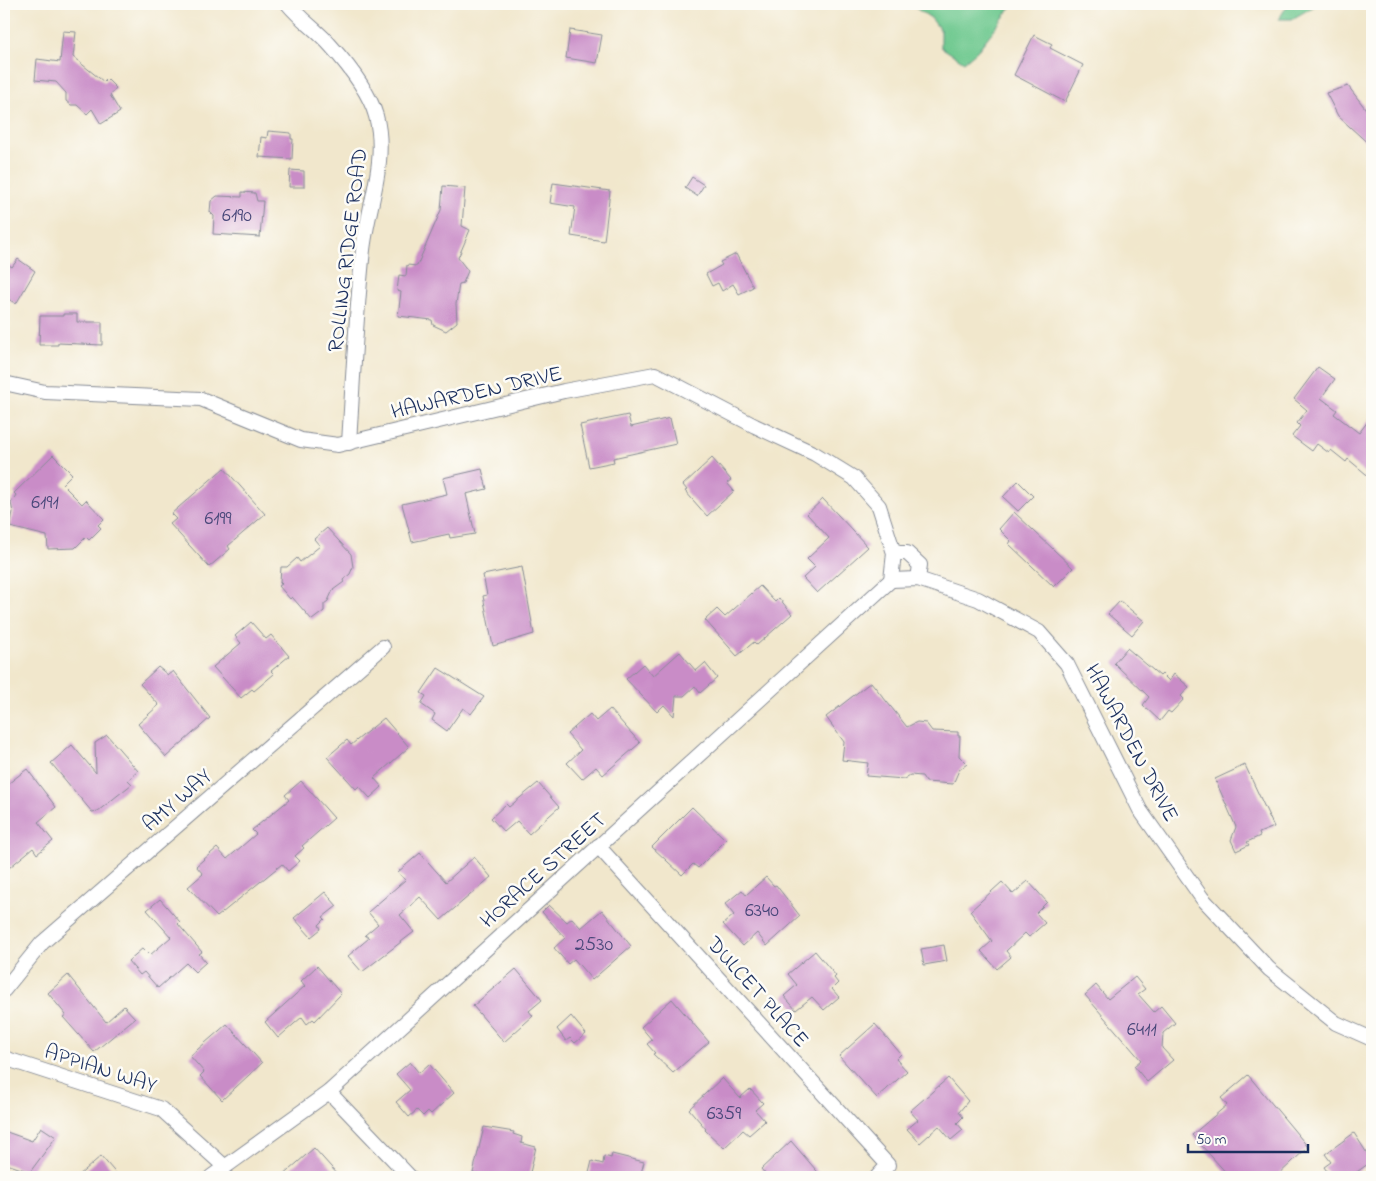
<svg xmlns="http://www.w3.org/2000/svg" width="1376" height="1181" font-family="'Indie Flower',sans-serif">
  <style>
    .green { fill: #6fc990; stroke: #457c77 }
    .building { fill: #c98cc7 }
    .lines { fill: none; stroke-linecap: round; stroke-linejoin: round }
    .minor-casing { stroke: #868b95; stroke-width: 16 }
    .minor { stroke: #fff; stroke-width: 14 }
    .labels { text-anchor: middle; stroke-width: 5; stroke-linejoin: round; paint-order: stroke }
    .number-label { font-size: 20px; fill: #464678 }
    .street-label { font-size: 22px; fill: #1b2f5e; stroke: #fdfcf7 }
  </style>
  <rect width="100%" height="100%" fill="#fdfcf7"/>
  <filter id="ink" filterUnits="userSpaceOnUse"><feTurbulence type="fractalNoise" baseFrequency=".02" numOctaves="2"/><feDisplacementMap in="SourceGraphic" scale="10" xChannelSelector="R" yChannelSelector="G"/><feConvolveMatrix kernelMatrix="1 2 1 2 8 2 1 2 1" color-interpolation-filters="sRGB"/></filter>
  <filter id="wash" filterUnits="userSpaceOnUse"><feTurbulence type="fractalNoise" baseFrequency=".0096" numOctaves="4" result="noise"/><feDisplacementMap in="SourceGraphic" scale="20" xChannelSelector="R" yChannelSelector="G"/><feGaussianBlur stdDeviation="1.12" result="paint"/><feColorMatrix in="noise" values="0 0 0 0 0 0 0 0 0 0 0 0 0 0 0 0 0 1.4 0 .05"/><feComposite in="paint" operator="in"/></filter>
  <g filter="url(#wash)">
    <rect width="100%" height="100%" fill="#f1e7cc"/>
    <g class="green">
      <polygon points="909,4 1014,4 978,50 964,62 941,47 941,31 931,18"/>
      <polygon points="1288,4 1318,4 1292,19 1279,19"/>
    </g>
    <g id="blocks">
      <g class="building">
        <polygon points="570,30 602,35 597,63 566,58"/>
        <polygon points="63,31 76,32 73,57 104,82 107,79 116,88 110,95 120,112 101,124 92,109 87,114 77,105 71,105 66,101 66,93 56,82 35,80 37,59 60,62"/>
        <polygon points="1034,35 1052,44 1050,48 1083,65 1065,102 1014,75"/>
        <polygon points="1348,86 1372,117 1372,147 1338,116 1326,93"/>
        <polygon points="268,131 291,133 291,139 293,139 292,159 259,157 261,137 267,138"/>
        <polygon points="290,170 304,171 304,187 289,187"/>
        <polygon points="692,177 704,185 697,196 685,188"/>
        <polygon points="553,183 610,191 604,241 571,236 575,207 550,203"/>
        <polygon points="443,186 465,188 462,226 470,230 458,258 468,271 463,283 459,284 456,304 457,322 446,331 433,325 432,320 398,316 401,292 397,291 399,275 406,276 407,265 417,266 441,210"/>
        <polygon points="242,192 255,193 257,201 263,201 260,237 213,234 214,216 210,212 211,201 217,196 242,197"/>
        <polygon points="736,254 753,287 739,294 733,284 722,291 718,283 712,286 706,274 722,265 720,262"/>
        <polygon points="18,259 35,271 16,304 4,296 4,262 12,267"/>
        <polygon points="63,314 77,314 77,322 102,322 102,345 58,343 58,345 39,345 40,316 63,316"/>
        <polygon points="1318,367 1335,379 1321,398 1337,410 1334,414 1359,433 1372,416 1372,479 1348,459 1346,462 1331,450 1329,453 1317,444 1312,451 1292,436 1300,426 1297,423 1307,410 1294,399"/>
        <polygon points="628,415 631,427 670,418 676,444 613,458 614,462 589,467 580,425"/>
        <polygon points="53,455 72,474 62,484 82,504 86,500 104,519 98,525 101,528 89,540 86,537 75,548 48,549 47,536 10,527 13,512 11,503 16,495 14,493"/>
        <polygon points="712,458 731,480 727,483 734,491 707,516 685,491 687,490 683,485"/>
        <polygon points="224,468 265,514 228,546 230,549 209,567 170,524 176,519 171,514"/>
        <polygon points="482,469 487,489 466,494 475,534 450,538 449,534 412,542 402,504 447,494 443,478"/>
        <polygon points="1018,481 1033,496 1018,511 1003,497"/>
        <polygon points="823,499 868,547 817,593 803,578 815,567 807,559 829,538 807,514"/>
        <polygon points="1014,512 1073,568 1054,587 1009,544 1011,541 999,529"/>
        <polygon points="327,528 351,554 353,567 350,574 343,580 344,582 333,590 328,601 324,604 324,611 312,620 292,597 290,599 279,586 282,584 280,582 281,567 287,567 297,558 300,562 320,546 314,539"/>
        <polygon points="522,567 534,634 493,646 483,596 487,595 483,575"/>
        <polygon points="760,586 775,602 779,598 792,614 757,645 754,642 737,656 705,620 717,609 725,617"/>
        <polygon points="1120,601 1144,621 1132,635 1108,614"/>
        <polygon points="251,622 266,639 271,635 289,656 271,671 274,674 254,691 252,689 241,698 213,667 241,643 235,636"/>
        <polygon points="1127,648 1160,676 1162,674 1169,681 1174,674 1189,687 1181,696 1184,699 1171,713 1168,711 1160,721 1143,705 1149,697 1114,663"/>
        <polygon points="680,652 696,671 705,663 717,678 700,693 695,686 684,696 676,696 674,716 664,705 657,712 626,679 643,664 653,676"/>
        <polygon points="158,667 168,675 173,671 210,718 166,757 138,724 159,705 140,684"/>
        <polygon points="438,668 484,697 471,714 463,708 447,731 432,720 435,714 421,704 426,696 421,693"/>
        <polygon points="871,682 907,727 917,722 926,723 932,731 958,732 958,736 960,736 959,756 967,764 959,770 953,784 926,782 922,776 910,775 904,779 866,776 868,763 842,760 844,742 826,717"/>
        <polygon points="610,709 640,743 603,775 596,767 582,779 567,763 581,750 567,734 590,714 596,721"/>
        <polygon points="384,718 409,747 374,778 382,787 370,798 359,786 356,789 327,757 347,740 351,745"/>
        <polygon points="107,735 138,771 128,780 132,784 98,811 92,812 51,763 72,745 96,773 95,743"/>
        <polygon points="1245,765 1274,827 1259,833 1260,836 1247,842 1249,845 1236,851 1231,840 1236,827 1215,779"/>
        <polygon points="27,769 56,807 38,822 53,841 37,854 33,848 4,872 4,787"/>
        <polygon points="301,781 334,818 302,846 304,848 295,856 300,861 288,871 282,864 217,917 188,887 203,874 196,866 217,848 227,859 256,834 252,830 289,800 285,795"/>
        <polygon points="538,783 559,807 529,834 517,821 504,832 491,818 506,804 509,807"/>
        <polygon points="692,807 726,840 698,868 693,864 682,875 652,847"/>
        <polygon points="420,853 446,882 474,857 491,877 441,920 420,897 400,915 414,932 362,972 348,956 369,938 365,935 378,924 368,912 405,880 398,872"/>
        <polygon points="766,877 774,886 776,885 800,916 767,946 757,933 743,946 723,924 734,915 725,904 742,890 746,895"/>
        <polygon points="1028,881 1047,902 1036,913 1045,923 1029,937 1025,933 1006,951 1011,957 997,969 981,951 992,941 970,911 1002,882 1013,894"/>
        <polygon points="325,892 337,906 323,917 325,919 319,925 321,929 311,937 294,918"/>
        <polygon points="160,899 180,922 178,924 202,952 199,954 206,962 195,972 186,963 158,988 144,972 140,975 128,961 143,948 150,955 171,937 147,910"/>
        <polygon points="549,905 567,922 572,918 581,928 602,910 631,946 592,980 574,959 568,964 554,948 565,938 542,912"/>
        <polygon points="944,945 947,961 924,965 921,949"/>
        <polygon points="815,951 836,976 834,978 838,983 832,989 839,997 824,1010 812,997 796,1010 784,996 797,985 788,974"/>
        <polygon points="317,966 341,994 315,1021 313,1019 307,1024 302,1017 278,1038 265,1022 305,986 301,981"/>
        <polygon points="516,969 542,1000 529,1011 533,1016 504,1042 473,1006"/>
        <polygon points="68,975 106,1022 124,1006 135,1018 94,1052 63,1017 66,1015 48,993"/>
        <polygon points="1135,977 1145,989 1138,994 1154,1012 1161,1006 1175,1023 1163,1033 1162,1048 1173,1060 1147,1082 1134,1066 1141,1060 1085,995 1096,985 1108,999"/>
        <polygon points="672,999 709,1042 673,1073 653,1054 655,1053 647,1044 652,1040 641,1027"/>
        <polygon points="571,1016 586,1034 575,1043 570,1038 566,1041 557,1029"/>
        <polygon points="227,1024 262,1063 222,1100 200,1076 204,1072 190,1056"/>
        <polygon points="875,1024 901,1054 896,1059 907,1071 877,1098 839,1056"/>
        <polygon points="410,1062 419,1073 429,1064 454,1093 431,1114 428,1111 423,1116 417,1110 409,1117 396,1102 410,1090 396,1074"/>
        <polygon points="1248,1075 1308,1147 1276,1177 1230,1177 1192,1135 1227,1105 1221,1098"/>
        <polygon points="722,1078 740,1098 750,1089 763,1103 755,1110 765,1121 749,1135 743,1130 724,1148 705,1130 706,1129 689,1109"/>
        <polygon points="948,1078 968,1101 959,1112 963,1117 957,1123 963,1130 951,1140 939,1126 920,1143 907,1129 918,1120 910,1111"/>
        <polygon points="41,1127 56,1137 30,1172 4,1163 4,1131 32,1141"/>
        <polygon points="484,1127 514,1132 513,1134 522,1137 521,1143 536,1147 529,1177 489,1177 473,1173"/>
        <polygon points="1354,1133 1372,1161 1350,1177 1331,1177 1324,1167 1331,1162 1325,1154"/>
        <polygon points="791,1141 822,1177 768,1177 761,1169"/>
        <polygon points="314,1148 340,1177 281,1177"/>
        <polygon points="612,1154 644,1162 640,1177 588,1177 592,1161 603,1164 604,1156 611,1158"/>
        <polygon points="101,1156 119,1177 77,1177"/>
      </g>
    </g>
  </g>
  <g filter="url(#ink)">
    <use href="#blocks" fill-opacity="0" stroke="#868b95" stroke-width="1"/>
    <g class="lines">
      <defs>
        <g id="minor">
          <path d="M288,4C301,20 318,31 331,46C348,65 369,91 376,116C388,161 368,205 363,250C356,314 353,379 349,443"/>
          <polyline points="4,383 45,392 201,399 301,440 338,445 564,391 655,374 755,426 815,454 854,478 879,506 894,553 891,580"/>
          <polyline points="894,553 907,553 920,565 918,579"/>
          <polyline points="891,580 918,579 978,599 1039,632 1067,664 1140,810 1202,898 1269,969 1336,1023 1372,1039"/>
          <polyline points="598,846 888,1165 877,1177"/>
          <polyline points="4,990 42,943 383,647"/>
          <polyline points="4,1058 161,1109 224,1166"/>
          <polyline points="329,1092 410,1177"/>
          <polyline points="211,1177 329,1092 891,580"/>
        </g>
      </defs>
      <use href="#minor" class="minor-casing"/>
      <use href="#minor" class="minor"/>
    </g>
  </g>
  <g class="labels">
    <g class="number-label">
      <text x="237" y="221">6190</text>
      <text x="45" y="508">6191</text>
      <text x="218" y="524">6199</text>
      <text x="762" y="916">6340</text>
      <text x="594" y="950">2530</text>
      <text x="1142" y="1035">6411</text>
      <text x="724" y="1119">6359</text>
    </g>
    <g class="street-label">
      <text transform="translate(346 250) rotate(-83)" y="8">ROLLING RIDGE ROAD</text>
      <text transform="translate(476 391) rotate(-13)" y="8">HAWARDEN DRIVE</text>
      <text transform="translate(1133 742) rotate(62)" y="8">HAWARDEN DRIVE</text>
      <text transform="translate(176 799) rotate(-41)" y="8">AMY WAY</text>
      <text transform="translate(542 869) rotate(-42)" y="8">HORACE STREET</text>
      <text transform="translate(759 991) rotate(48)" y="8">DULCET PLACE</text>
      <text transform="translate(101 1067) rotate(18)" y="8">APPIAN WAY</text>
    </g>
  </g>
  <rect width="1376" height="1181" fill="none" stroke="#fdfcf7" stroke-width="20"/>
  <path d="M1188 1144v8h120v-8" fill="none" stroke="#1b2f5e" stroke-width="2.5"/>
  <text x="1196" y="1144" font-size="15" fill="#1b2f5e" stroke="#fdfcf7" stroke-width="4" paint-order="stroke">50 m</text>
</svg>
